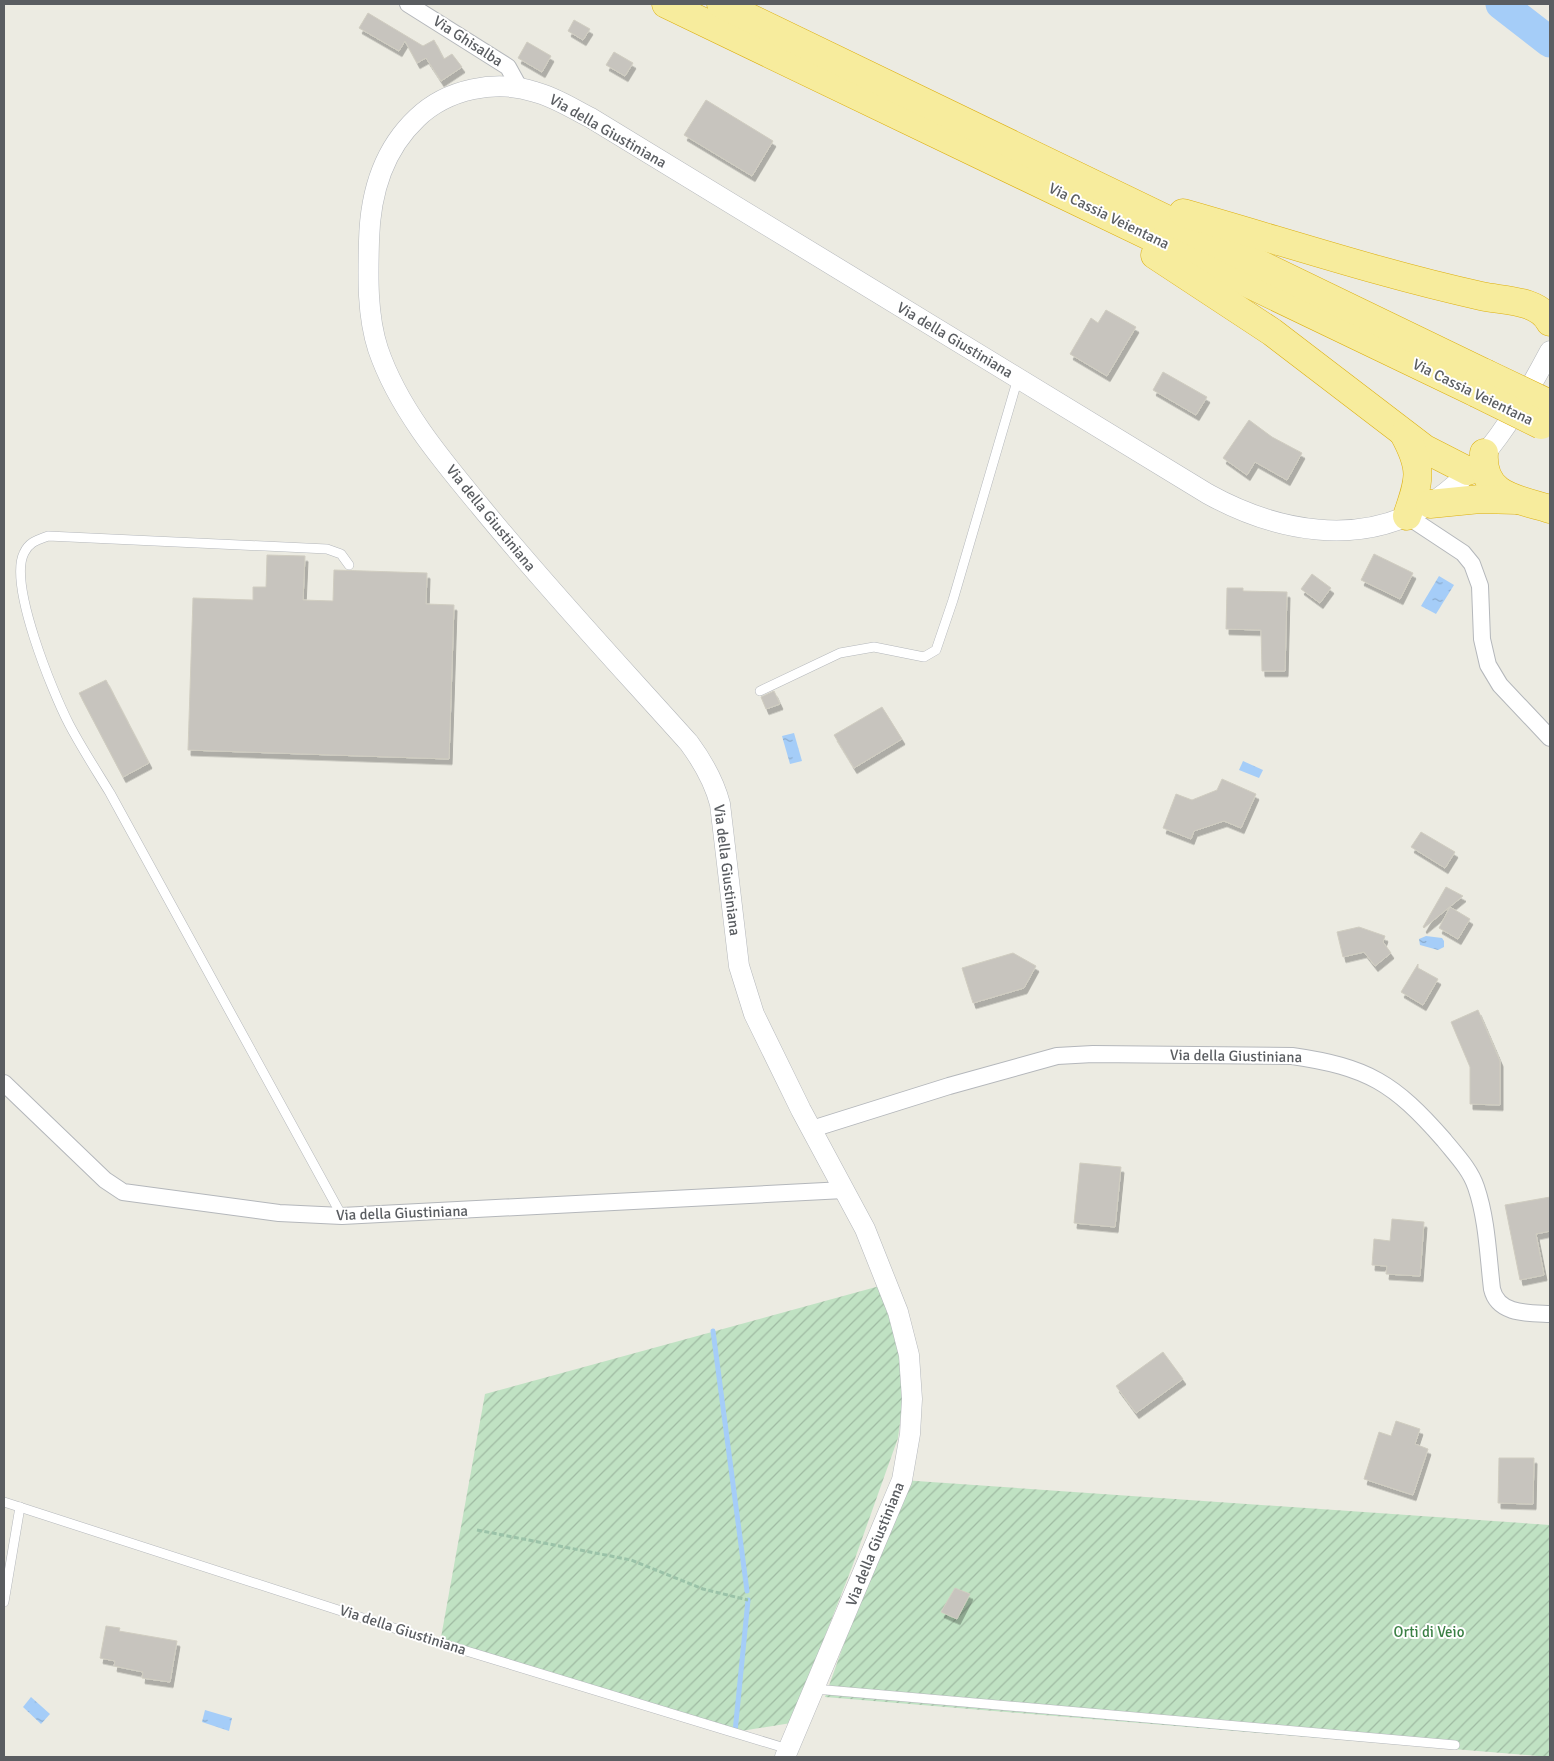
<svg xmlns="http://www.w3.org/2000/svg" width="1554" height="1761" font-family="Signika,sans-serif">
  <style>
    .garden { fill: url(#garden-furrows) }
    .water { fill: url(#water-ripples) }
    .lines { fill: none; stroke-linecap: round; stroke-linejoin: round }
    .stream { stroke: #a5cdf8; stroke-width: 5 }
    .river { stroke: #a5cdf8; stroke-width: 31 }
    .building { fill: #c7c4be; stroke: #d0cdc1; filter: url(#shadow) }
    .service-casing { stroke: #b4b7bb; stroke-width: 10 }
    .minor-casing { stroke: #b4b7bb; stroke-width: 18 }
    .tertiary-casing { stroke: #b4b7bb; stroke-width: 21 }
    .trunk-casing { stroke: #ddb011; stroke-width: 29 }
    .path { stroke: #9ac2a8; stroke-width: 3; stroke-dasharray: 5 2.5; stroke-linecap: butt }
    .service { stroke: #fff; stroke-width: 9 }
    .minor { stroke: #fff; stroke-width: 16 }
    .tertiary { stroke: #fff; stroke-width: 20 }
    .trunk { stroke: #f7ec9d; stroke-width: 28 }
    .trunk-bridge-casing { stroke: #ddb011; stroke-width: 29; stroke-linecap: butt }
    .trunk-bridge { stroke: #f7ec9d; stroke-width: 28 }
    .labels { text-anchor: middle; stroke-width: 4; stroke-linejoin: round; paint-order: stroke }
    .street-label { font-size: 15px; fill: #5a5d61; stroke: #fff }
    .park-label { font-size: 15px; fill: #3a8044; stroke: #fff }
  </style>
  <defs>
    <pattern id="garden-furrows" width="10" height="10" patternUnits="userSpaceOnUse" patternTransform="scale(1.25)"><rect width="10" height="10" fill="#c0e2c3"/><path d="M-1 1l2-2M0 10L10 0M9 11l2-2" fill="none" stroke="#9fbaa2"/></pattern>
    <pattern id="water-ripples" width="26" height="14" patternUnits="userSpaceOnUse" patternTransform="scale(1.25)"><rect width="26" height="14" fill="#a5cdf8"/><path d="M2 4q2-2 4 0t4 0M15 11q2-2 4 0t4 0" fill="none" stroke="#89aacc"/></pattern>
    <filter id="shadow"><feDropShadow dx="3" dy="5.5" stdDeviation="0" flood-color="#0004"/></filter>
  </defs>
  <rect width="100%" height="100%" fill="#ecebe2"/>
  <g class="garden">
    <polygon points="887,1284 903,1366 902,1407 898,1438 852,1567 791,1723 735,1732 440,1643 485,1394"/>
    <polygon points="902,1480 1550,1525 1550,1757 825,1697"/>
  </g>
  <g class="water">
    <polygon points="1439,576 1454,585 1436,614 1421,606"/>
    <polygon points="794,733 802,761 790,764 782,736"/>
    <polygon points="1243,761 1263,770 1259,778 1239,770"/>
    <polygon points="1426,936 1442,938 1444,941 1444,947 1438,950 1420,945 1419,939"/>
    <polygon points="31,1697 50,1714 41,1724 23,1707"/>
    <polygon points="205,1710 232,1718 229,1731 202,1722"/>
  </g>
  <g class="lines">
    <g class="stream">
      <polyline points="713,1331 747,1591"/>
      <polyline points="735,1732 748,1600"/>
    </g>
    <polyline class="river" points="1501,4 1550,42"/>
  </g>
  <g class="building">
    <polygon points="368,13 423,46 434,40 444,59 452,54 462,67 441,81 426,58 417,63 405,41 399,51 359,28"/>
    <polygon points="574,20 590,29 583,40 568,31"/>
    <polygon points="527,42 551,56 542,72 518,58"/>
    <polygon points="614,52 633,63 625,76 606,65"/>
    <polygon points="706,100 773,141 752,176 684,135"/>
    <polygon points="1106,310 1136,327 1107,376 1070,354 1091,318 1098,323"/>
    <polygon points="1163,372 1207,397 1196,415 1153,390"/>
    <polygon points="1249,420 1272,437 1302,453 1287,480 1255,462 1247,475 1223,458"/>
    <polygon points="1374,554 1413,573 1400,599 1361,580"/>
    <polygon points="267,555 305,556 303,600 333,601 334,570 427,573 426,604 454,605 449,759 188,750 193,598 253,600 253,587 266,587"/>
    <polygon points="1312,574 1331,588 1320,603 1301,589"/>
    <polygon points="1227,588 1243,588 1243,591 1287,592 1285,671 1262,671 1261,630 1226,629"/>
    <polygon points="106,680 149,763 123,777 79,693"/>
    <polygon points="774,691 780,704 766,709 761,697"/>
    <polygon points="882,707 902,739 854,768 834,735"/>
    <polygon points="1222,779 1256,794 1241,828 1224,821 1194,831 1191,839 1163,828 1176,794 1192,800 1217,790"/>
    <polygon points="1421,832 1455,852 1445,868 1411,847"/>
    <polygon points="1446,887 1463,896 1424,928 1423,927"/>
    <polygon points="1450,907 1470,919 1458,939 1439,928"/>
    <polygon points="1359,927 1385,936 1383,942 1391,953 1375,966 1364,952 1343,957 1337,932"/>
    <polygon points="1013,953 1036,966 1024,988 973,1003 962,968"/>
    <polygon points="1418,964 1418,968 1438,979 1423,1005 1401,992"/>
    <polygon points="1478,1010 1500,1061 1500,1105 1470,1104 1470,1067 1451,1022"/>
    <polygon points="1080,1163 1121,1167 1115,1227 1074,1223"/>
    <polygon points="1550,1197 1550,1231 1536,1234 1544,1275 1520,1280 1505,1205"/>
    <polygon points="1392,1219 1424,1222 1420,1276 1386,1274 1387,1266 1372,1265 1374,1239 1390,1241"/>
    <polygon points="1163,1352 1183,1379 1136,1413 1116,1386"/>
    <polygon points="1396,1421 1420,1429 1415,1444 1428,1449 1413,1495 1364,1479 1379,1432 1391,1436"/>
    <polygon points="1499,1458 1534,1458 1533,1504 1498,1503"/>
    <polygon points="955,1588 970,1594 957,1619 941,1612"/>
    <polygon points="106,1626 120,1628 119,1631 177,1641 170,1682 142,1678 143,1672 114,1666 115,1661 100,1658"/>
  </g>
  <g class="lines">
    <defs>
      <g id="service">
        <polyline points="760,691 840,653 874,647 924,657 936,650 953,600 1018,378"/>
        <path d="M342,1216L110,793C96,770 81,747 69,724C53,693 8,584 24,553C29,542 37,540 48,536L327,549L341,554L349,565"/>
        <polyline points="4,1502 440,1643 788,1749"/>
        <polyline points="4,1602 20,1507"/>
        <polyline points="815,1689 1455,1745"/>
      </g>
      <g id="minor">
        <polyline points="408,4 508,67 519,87"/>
        <polyline points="1407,516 1463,553 1472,564 1480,586 1482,639 1488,665 1500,685 1550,738"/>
        <polyline points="4,1083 105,1180 123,1192 279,1213 342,1216 844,1190"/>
        <path d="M812,1129L949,1086L1057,1056L1093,1054L1292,1056C1368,1067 1394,1083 1444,1140C1456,1155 1470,1169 1476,1187C1487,1219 1488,1255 1492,1289C1498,1315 1529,1313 1550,1314"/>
      </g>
      <path id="tertiary" d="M785,1757L902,1480L910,1434L912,1399L909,1355L898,1312L865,1229L801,1110L754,1014L739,966L720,804C714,781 703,762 689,743C619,665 547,588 480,506C441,459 398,408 378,349C367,315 368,277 369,241C370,195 382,151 417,118C447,89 496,79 535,92C555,97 573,109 591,118L1208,494C1275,531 1359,548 1428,505C1483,471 1521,406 1550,351"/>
      <g id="trunk">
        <polyline points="666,4 1476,393"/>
        <polyline points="721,4 1485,373"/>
        <path d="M1183,213C1282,241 1381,274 1481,296C1503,301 1538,299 1550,322"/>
        <polyline points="1155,255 1272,332 1425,449 1468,471"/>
        <path d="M1404,434C1423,469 1420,479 1407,516"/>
        <path d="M1484,453C1481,496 1517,499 1550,509"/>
        <polyline points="1430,504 1480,499 1516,500"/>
      </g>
    </defs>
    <use href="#service" class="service-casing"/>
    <use href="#minor" class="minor-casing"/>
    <use href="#tertiary" class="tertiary-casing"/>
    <use href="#trunk" class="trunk-casing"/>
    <polyline class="path" points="477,1530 631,1560 703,1589 748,1600"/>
    <use href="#service" class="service"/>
    <use href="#minor" class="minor"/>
    <use href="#tertiary" class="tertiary"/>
    <use href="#trunk" class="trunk"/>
    <defs>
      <g id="trunk-bridge">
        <polyline points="1485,373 1550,404"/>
        <polyline points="1476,393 1541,425"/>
      </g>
    </defs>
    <use href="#trunk-bridge" class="trunk-bridge-casing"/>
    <use href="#trunk-bridge" class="trunk-bridge"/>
  </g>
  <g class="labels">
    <g class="street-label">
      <text transform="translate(468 41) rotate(33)" y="5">Via Ghisalba</text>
      <text transform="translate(608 131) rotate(30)" y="5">Via della Giustiniana</text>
      <text transform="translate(1109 216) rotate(26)" y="5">Via Cassia Veientana</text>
      <text transform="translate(955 340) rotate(31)" y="5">Via della Giustiniana</text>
      <text transform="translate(1473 392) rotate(26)" y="5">Via Cassia Veientana</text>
      <text transform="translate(491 518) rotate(51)" y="5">Via della Giustiniana</text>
      <text transform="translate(727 870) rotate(83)" y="5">Via della Giustiniana</text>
      <text transform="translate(1236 1056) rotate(1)" y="5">Via della Giustiniana</text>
      <text transform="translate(402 1213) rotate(-2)" y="5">Via della Giustiniana</text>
      <text transform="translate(875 1544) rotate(-68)" y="5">Via della Giustiniana</text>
      <text transform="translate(403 1630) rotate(18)" y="5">Via della Giustiniana</text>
    </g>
    <g class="park-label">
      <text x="1429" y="1637">Orti di Veio</text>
    </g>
  </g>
  <rect width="1554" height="1761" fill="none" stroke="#5a5d61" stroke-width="10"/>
</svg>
